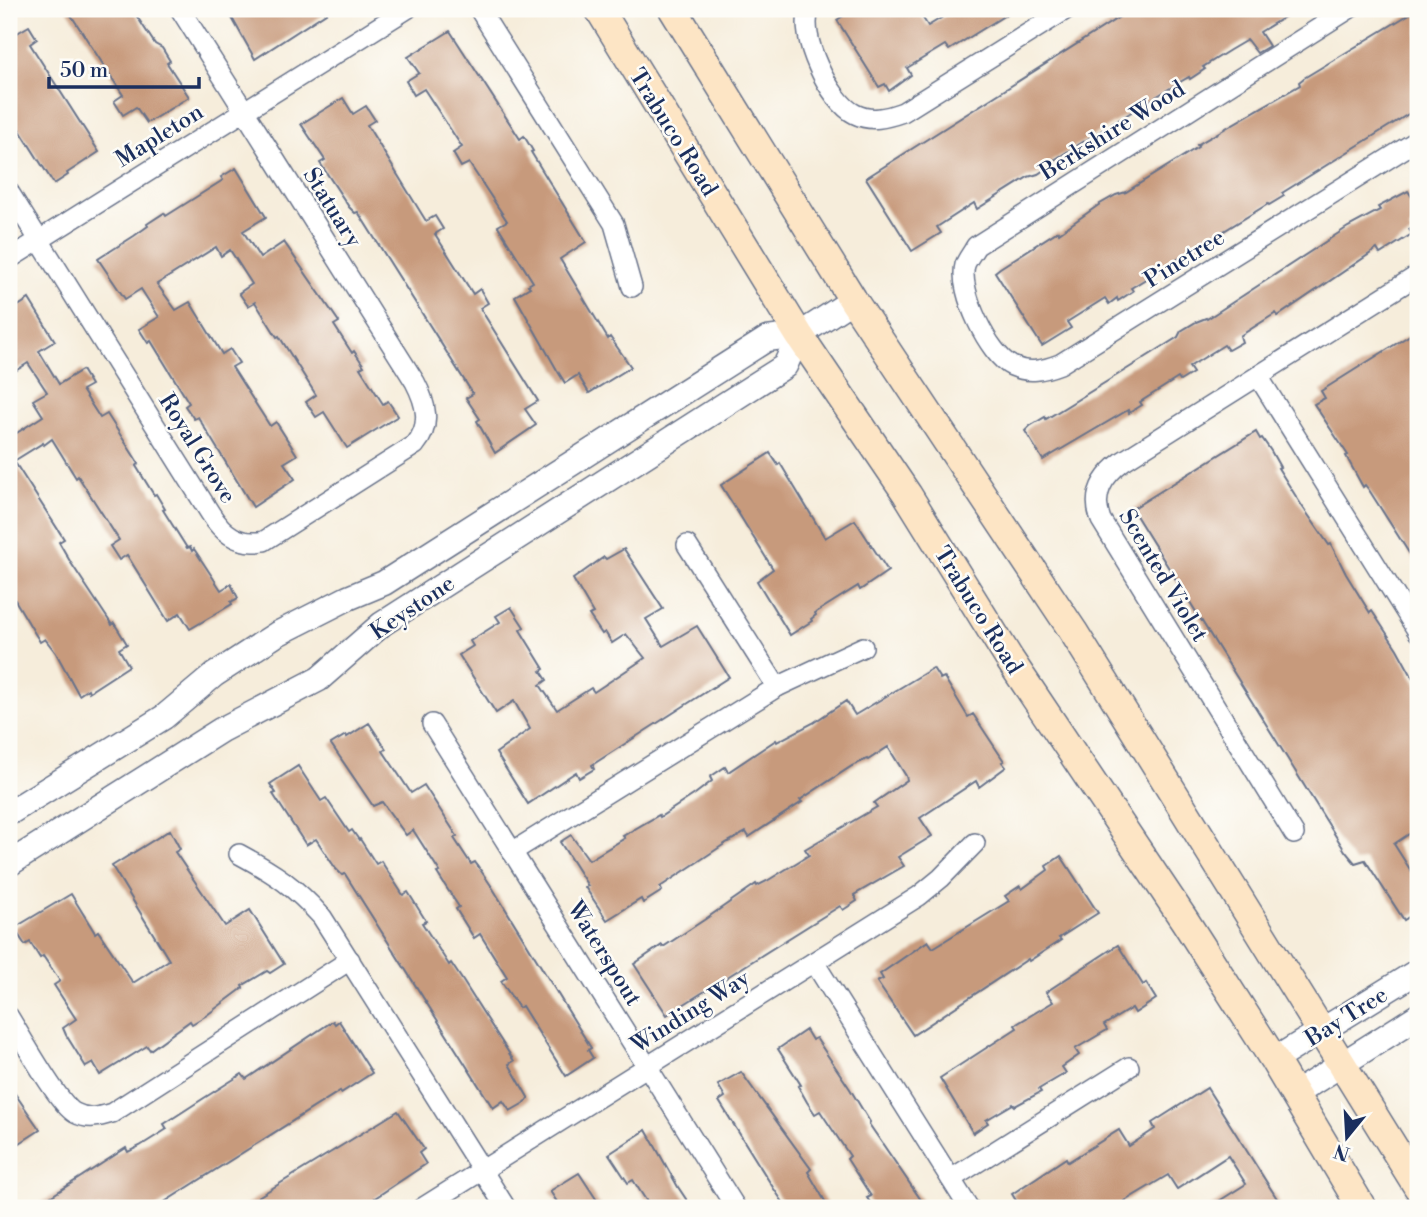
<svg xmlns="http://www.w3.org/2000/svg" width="1427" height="1217" font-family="'Libre Bodoni',serif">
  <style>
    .building { fill: #c79a7c }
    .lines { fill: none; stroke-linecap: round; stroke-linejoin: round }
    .minor-casing { stroke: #68728a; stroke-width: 22 }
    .tertiary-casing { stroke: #68728a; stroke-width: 27 }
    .secondary-casing { stroke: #68728a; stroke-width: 31 }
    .minor { stroke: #fff; stroke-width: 19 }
    .tertiary { stroke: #fff; stroke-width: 24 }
    .secondary { stroke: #fde5c5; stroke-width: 28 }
    .labels { text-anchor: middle; stroke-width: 5; stroke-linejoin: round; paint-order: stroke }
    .street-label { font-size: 23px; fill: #1b2f5e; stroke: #fdfcf7 }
  </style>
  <rect width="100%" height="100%" fill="#fdfcf7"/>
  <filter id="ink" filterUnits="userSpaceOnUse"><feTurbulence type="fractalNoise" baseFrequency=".0143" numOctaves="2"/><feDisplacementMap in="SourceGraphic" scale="14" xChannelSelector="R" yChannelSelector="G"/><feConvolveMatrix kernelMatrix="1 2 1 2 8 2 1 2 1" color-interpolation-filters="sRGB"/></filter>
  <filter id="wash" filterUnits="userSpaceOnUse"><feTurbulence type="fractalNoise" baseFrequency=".00686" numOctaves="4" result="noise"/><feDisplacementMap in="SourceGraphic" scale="28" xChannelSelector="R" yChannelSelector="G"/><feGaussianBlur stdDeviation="1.57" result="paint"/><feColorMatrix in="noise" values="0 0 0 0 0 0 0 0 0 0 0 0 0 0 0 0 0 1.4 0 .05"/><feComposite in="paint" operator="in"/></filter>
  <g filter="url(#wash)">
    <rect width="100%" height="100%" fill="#f6eddb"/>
    <g id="blocks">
      <g class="building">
        <polygon points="67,9 132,9 155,44 162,48 170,61 167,63 189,97 147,123 136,107 123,115 114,101 123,95"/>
        <polygon points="227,9 332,9 255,59"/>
        <polygon points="854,9 917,9 928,26 956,9 1015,9 949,50 945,45 907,68 911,75 889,91 885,84 879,87 837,20"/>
        <polygon points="1132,9 1297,9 1260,32 1269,46 1257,53 1247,40 1230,50 1203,67 1205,69 1190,79 1189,77 1180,82 1078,145 1051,162 1053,164 1038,174 1028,177 977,209 974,203 937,227 941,233 912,251 866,178"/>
        <polygon points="1418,9 1418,108 1282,193 1284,196 1269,205 1268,204 1131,288 1133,291 1118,301 1117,298 1109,304 1105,298 1067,322 1071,328 1042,346 995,272 1000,268 1058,231 1059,233 1100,204 1116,195 1126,192 1198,147 1197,145 1300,85 1299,82 1304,78"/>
        <polygon points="29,26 37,39 30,44 99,152 67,173 68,175 54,184 19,129 16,130 14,127 9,131 9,38"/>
        <polygon points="450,31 520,139 524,136 533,151 531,152 586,242 560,259 608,339 610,337 631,367 589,393 578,375 565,383 557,370 515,296 530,287 528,285 533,282 498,226 507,221 469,163 461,167 453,153 462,147 424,89 414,95 406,81 419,73 408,57"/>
        <polygon points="343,98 353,114 366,106 375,120 367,125 426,221 435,216 443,229 435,234 473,294 480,289 488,303 480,308 538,401 525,409 536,425 495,453 477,421 480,419 466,398 473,394 358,212 355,213 349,207 320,163 325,160 301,124"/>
        <polygon points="236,168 266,217 243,231 260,258 284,242 339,322 334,325 352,353 354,351 364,366 360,368 383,404 388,401 398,416 347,448 324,412 316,417 306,402 316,395 279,336 277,337 255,302 248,306 239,293 252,284 230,250 221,256 216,247 157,284 176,310 190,302 222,354 230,349 239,363 232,367 270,426 276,422 297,455 284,463 295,479 253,507 198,417 194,419 185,406 189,403 151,341 148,343 139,329 159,317 141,289 125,299 98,259 134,236 148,226 147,224 164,213 166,216 223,180 221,177"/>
        <polygon points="1408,191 1412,197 1418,193 1418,223 1409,229 1412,234 1380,254 1377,249 1278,316 1276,313 1240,336 1242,342 1228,350 1224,345 1189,367 1193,373 1180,381 1178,378 1140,402 1142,405 1129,413 1128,410 1043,460 1025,431 1030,426 1045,417 1046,419 1127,369 1178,337 1181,331 1196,322 1206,318 1207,319 1348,227 1380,210 1378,207"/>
        <polygon points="29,299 55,341 39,351 59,384 82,370 91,385 82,390 100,418 107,414 139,464 136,466 154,495 156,494 165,509 163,510 187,548 190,547 192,551 194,549 221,590 231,584 238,598 231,602 232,604 190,629 180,613 168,621 127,555 119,560 110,546 119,540 78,476 76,478 52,439 44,445 43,443 14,461 64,539 59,542 71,563 112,625 114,623 127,644 119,649 129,666 89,692 88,689 79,695 56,653 45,639 40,642 9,590 9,438 43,416 33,400 47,392 28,363 9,375 9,312"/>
        <polygon points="1418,330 1418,567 1369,490 1365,485 1363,487 1346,456 1348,455 1314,404 1325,398 1321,391"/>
        <polygon points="1256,432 1260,439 1262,438 1271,451 1280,467 1278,468 1302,506 1329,545 1331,544 1346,574 1370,613 1372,611 1397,649 1418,687 1418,828 1394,844 1418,882 1418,911 1404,920 1365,860 1355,863 1345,851 1132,509"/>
        <polygon points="770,453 778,465 780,463 825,538 855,520 888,571 860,590 858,586 815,613 816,615 811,619 812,621 790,635 757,581 773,569 721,485"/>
        <polygon points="624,549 663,609 646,619 663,646 697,626 729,677 592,765 594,769 579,778 576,772 528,804 496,753 530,729 514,701 496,713 459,655 473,646 470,641 500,622 496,616 511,607 524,627 520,630 544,669 541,671 547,680 540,685 557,710 591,688 594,692 645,658 626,634 612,643 605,632 602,634 589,615 593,613 573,579 604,557 606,559"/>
        <polygon points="933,668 940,679 944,677 968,717 973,714 1004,761 1002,762 1006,767 979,787 976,781 920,818 932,836 898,857 904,866 854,895 857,901 843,910 840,906 667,1015 634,964 662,945 663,947 704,920 756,884 757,886 767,881 809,855 805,849 877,807 874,803 907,780 906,776 888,747 868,760 867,759 852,766 800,800 802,802 749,837 746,832 726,843 660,887 662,891 643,903 641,899 607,920 585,887 588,886 560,842 571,835 589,860 625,838 623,836 659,815 660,817 695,794 712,781 710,777 725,767 728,772 776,740 777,742 813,723 846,701 855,715"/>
        <polygon points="369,723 386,749 383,751 411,793 424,785 457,836 454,838 471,864 475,862 492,887 591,1048 588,1050 593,1058 566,1076 522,1006 519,1008 501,981 507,977 480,934 474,938 456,909 459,907 437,873 440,872 413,830 406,835 382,802 373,806 331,744 346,735 347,737"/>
        <polygon points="298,766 321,801 326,798 349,832 352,830 359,840 360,839 376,864 381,861 403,895 408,892 426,921 422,923 449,965 451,963 461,978 514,1061 509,1064 529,1099 524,1103 510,1111 503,1101 493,1108 345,874 342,875 336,869 316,839 306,845 273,794 276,793 270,784"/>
        <polygon points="170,830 180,849 175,852 225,926 250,910 284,964 270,973 267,971 242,986 243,988 207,1015 192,1024 190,1021 150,1050 147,1046 100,1075 93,1063 86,1067 66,1035 63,1028 76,1019 54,985 60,981 43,956 40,958 30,942 25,945 14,928 71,894 95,933 98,931 133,983 169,960 112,866"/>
        <polygon points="1061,856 1098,913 1059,938 1061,940 1029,961 1028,959 913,1035 877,982 883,979 880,974 928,941 933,948 1009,901 1005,896 1020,886 1022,889 1048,870 1046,866"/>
        <polygon points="1118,945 1143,985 1146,983 1156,999 1135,1013 1132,1008 1104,1025 1107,1030 1075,1049 1079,1055 1062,1067 1066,1073 1039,1089 1041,1092 1015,1106 1013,1104 986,1120 988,1123 973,1133 940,1078 1017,1028 1015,1025 1053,1002 1046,992"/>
        <polygon points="333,1021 335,1024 339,1021 372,1073 341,1093 340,1091 155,1208 33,1208 126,1148 128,1152 140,1146 167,1129 164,1124 201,1100 242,1074 246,1079"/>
        <polygon points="806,1030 812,1040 816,1038 850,1089 870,1122 869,1124 923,1203 914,1208 874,1208 867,1198 871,1196 847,1159 850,1156 820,1111 815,1114 807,1102 798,1086 801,1085 778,1049"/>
        <polygon points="741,1072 811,1169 808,1172 829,1208 787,1208 774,1189 719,1101 725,1097 718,1085"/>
        <polygon points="9,1085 40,1130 9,1150"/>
        <polygon points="1207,1088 1283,1208 1208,1208 1246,1184 1228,1156 1177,1189 1168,1175 1113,1208 1035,1208 1031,1202 1020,1207 1012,1194 1066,1158 1068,1162 1119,1130 1129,1146 1155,1129 1152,1123"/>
        <polygon points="398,1111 424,1149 419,1153 426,1164 375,1198 378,1202 368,1208 240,1208"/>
        <polygon points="646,1130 678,1187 692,1208 651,1208 633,1180 628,1183 609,1154"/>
        <polygon points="579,1173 602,1208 561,1208 550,1191"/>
      </g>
    </g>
  </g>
  <g filter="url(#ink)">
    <use href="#blocks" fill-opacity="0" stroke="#68728a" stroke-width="2"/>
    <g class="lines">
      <defs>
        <g id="minor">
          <polyline points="479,9 614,224 632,287"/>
          <path d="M810,9C797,34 830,102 855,114C871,122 886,118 903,112L1067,9"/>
          <path d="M1349,9L976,246C973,252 967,259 965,265C958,291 989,355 1012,366C1029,374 1044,370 1060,364L1418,140"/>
          <path d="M9,192L210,513C223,534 239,546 264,541L415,445C432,425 426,403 415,382L180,9"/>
          <polyline points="9,259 407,9"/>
          <polyline points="1258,376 1418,632"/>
          <polyline points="687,545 777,687"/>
          <polyline points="432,724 736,1208"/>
          <path d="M1294,834L1101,520C1091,495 1103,476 1123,461L1418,275"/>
          <polyline points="512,852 777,687 863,647"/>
          <path d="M239,854C276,874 294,886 322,917L506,1208"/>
          <polyline points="814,962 969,1208"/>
          <path d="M9,1017C21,1036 58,1104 75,1113C88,1120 99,1117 112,1113L350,960"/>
          <polyline points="951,1179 1129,1067"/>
          <polyline points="422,1208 919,896 941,878 975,843"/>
        </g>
        <g id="tertiary">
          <polyline points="9,813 164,717 214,675 277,634 348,598 384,583 767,339 799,335 853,300"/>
          <polyline points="9,864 221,730 319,679 382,624 785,366 799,335"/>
          <polyline points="1274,1060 1418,971"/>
          <polyline points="1293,1095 1418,1016"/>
        </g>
        <g id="secondary">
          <polyline points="599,9 799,335 907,494 1010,660 1185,921 1274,1060 1362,1208"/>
          <polyline points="673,9 853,300 1073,631 1418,1187"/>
        </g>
      </defs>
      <use href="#minor" class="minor-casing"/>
      <use href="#tertiary" class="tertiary-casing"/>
      <use href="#secondary" class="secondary-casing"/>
      <use href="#minor" class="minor"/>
      <use href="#tertiary" class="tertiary"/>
      <use href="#secondary" class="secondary"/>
    </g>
  </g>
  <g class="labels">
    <g class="street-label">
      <text transform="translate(1112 130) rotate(-32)" y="8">Berkshire Wood</text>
      <text transform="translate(674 132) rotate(58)" y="8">Trabuco Road</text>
      <text transform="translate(159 135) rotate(-32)" y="8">Mapleton</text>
      <text transform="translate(333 207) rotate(58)" y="8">Statuary</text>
      <text transform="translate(1184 258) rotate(-32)" y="8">Pinetree</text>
      <text transform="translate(198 448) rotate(58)" y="8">Royal Grove</text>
      <text transform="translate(1164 575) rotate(59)" y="8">Scented Violet</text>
      <text transform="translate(412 607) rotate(-34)" y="8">Keystone</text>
      <text transform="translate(979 610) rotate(58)" y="8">Trabuco Road</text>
      <text transform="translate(605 953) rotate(58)" y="8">Waterspout</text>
      <text transform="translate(690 1011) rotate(-32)" y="8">Winding Way</text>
      <text transform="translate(1346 1016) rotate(-32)" y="8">Bay Tree</text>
    </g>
  </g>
  <rect width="1427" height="1217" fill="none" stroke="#fdfcf7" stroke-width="35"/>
  <g transform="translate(1347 1137) rotate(198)" stroke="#fdfcf7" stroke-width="5" paint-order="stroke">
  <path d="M0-5L12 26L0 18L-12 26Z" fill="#1b2f5e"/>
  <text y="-10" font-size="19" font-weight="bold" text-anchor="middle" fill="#1b2f5e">N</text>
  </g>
  <path d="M49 77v10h150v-10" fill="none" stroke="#1b2f5e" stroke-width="3.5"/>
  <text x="60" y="77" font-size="21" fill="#1b2f5e" stroke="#fdfcf7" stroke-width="5" paint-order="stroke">50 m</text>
</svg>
